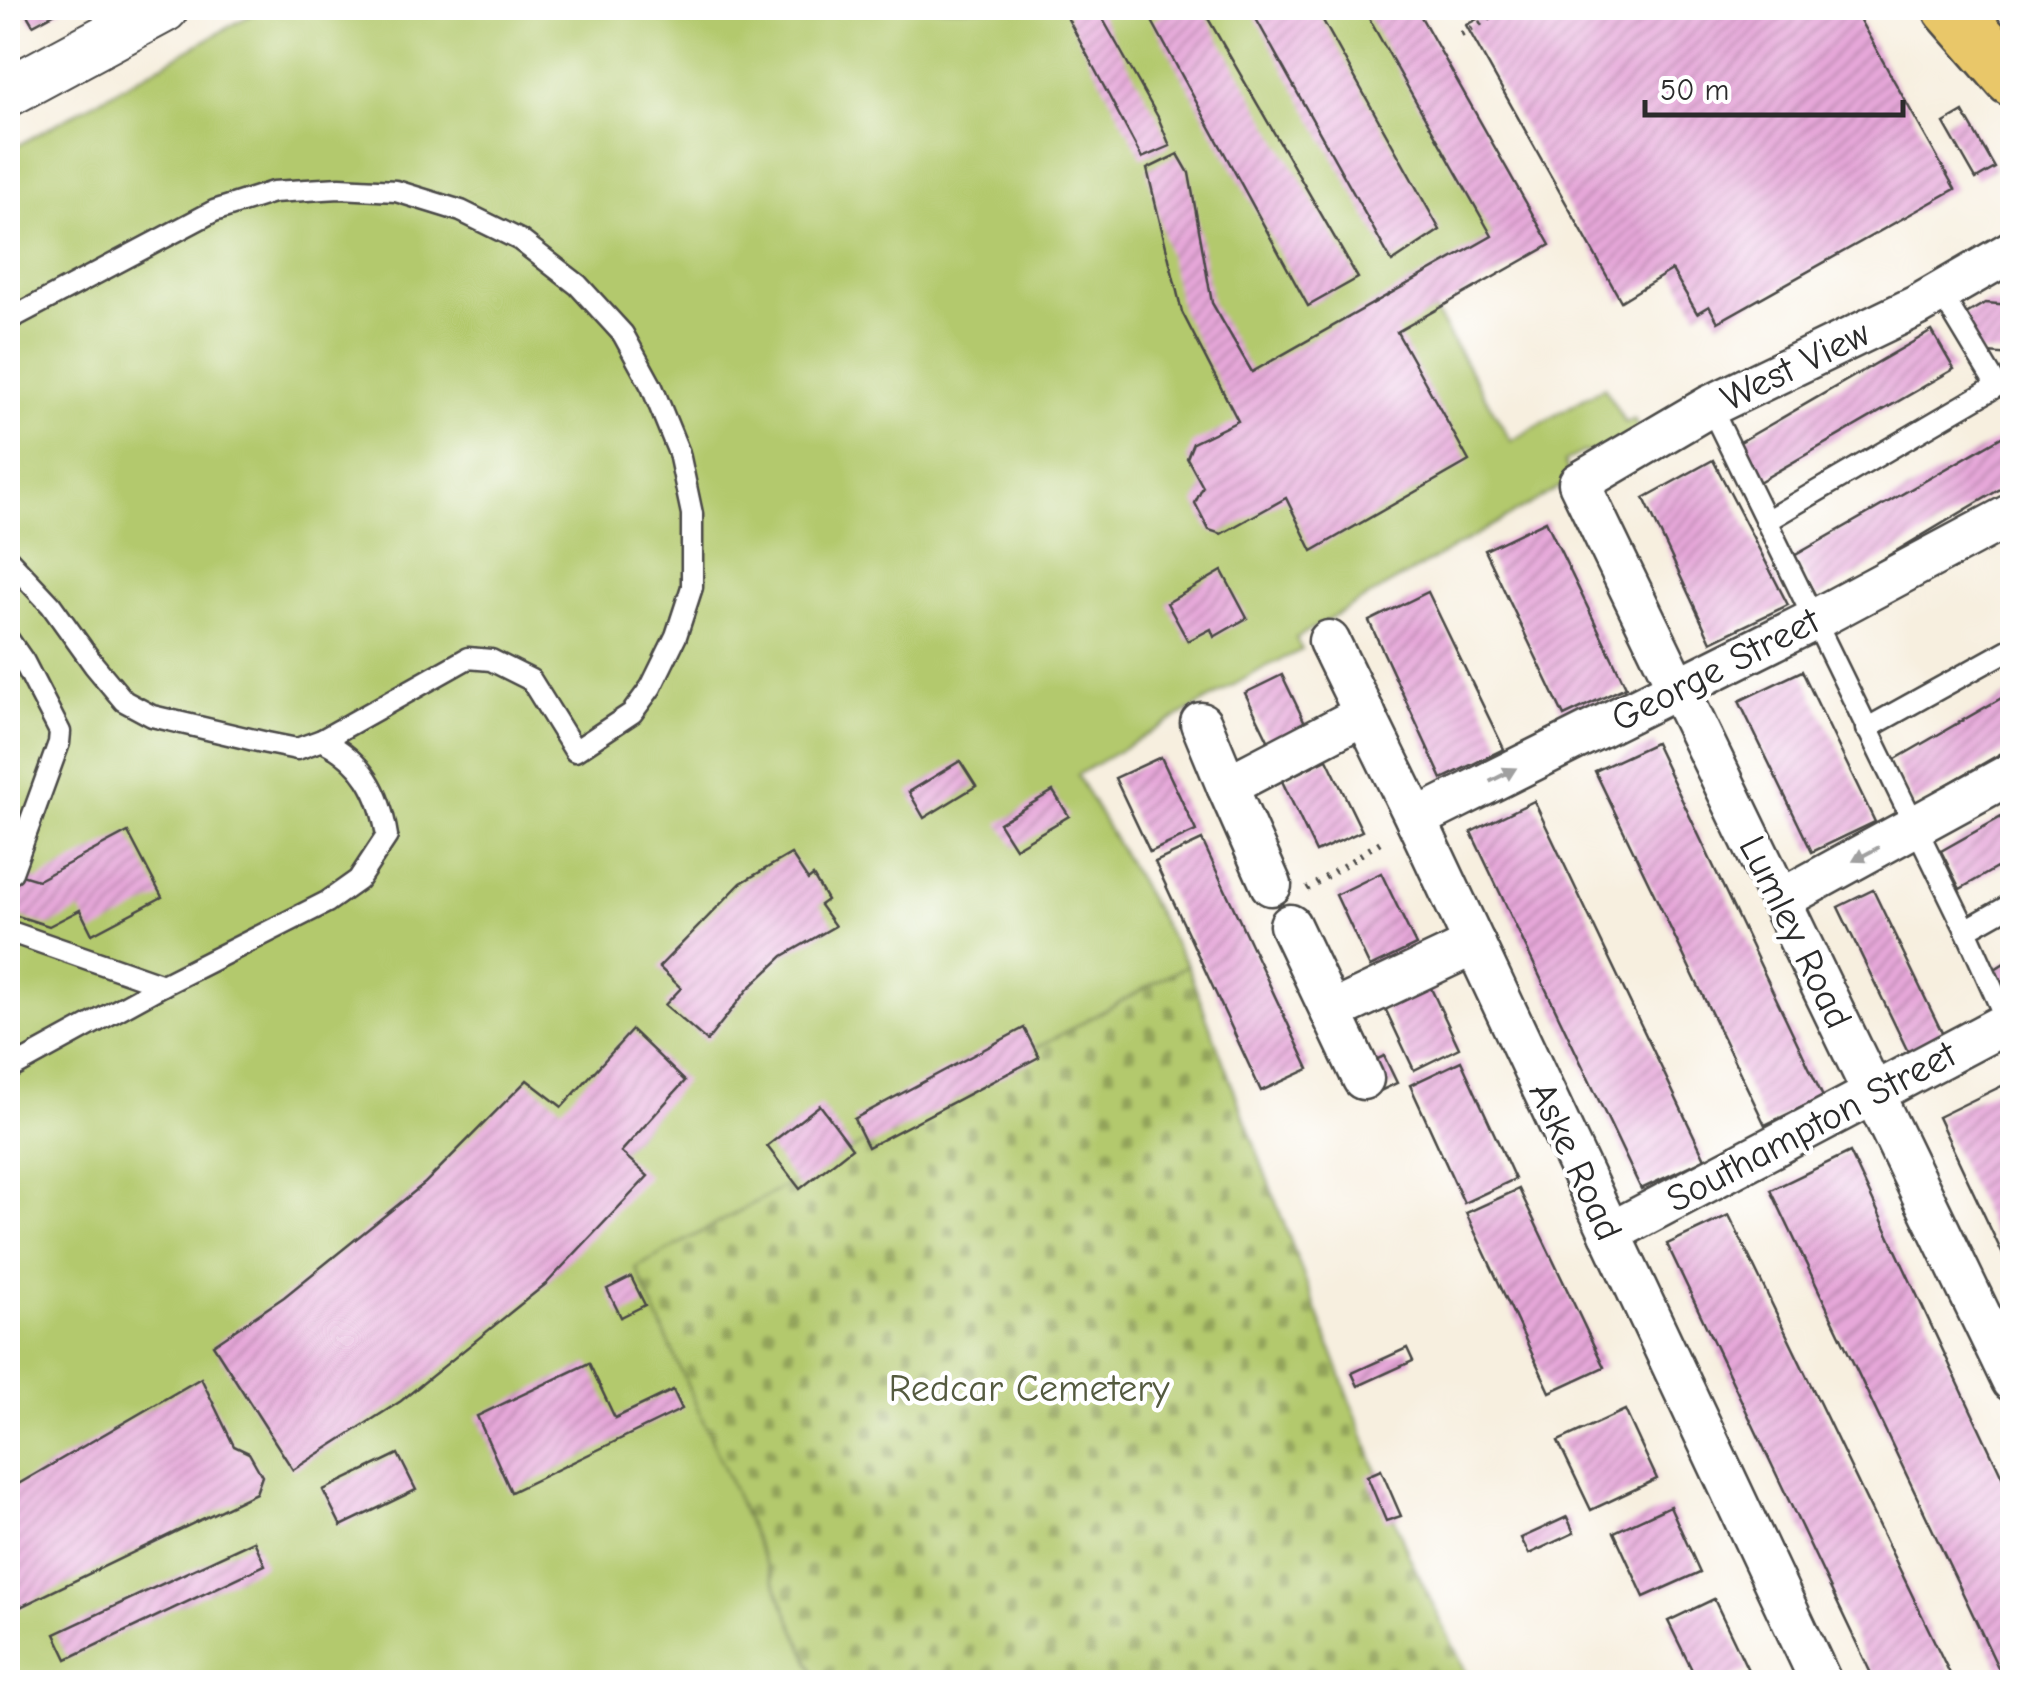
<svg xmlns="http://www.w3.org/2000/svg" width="2020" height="1690" font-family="'Comic Neue',sans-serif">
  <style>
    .cemetery { fill: url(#cemetery-stones); stroke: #6f7a4c; stroke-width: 2.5 }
    .garden { fill: #b3c96d; stroke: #6f7a4c; stroke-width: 2.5 }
    .building { fill: url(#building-hatch) }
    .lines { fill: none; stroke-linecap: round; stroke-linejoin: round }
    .service-casing { stroke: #4a4846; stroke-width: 25 }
    .minor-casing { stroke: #4a4846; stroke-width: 45 }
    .tertiary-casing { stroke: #4a4846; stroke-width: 52 }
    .primary-casing { stroke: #4a4846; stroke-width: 60 }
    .path { stroke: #4a4846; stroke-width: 6; stroke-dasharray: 2.5 8; stroke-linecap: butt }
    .service { stroke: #fff; stroke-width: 20 }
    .minor { stroke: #fff; stroke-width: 40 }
    .tertiary { stroke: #fff; stroke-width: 48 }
    .primary { stroke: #e9c769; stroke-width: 55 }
    .oneway { fill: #a0a0a0 }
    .labels { text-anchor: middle; stroke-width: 9; stroke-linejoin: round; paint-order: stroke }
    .street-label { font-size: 38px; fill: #2b2b2b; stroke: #fff }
    .park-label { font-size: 38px; fill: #545a3f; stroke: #fff }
  </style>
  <defs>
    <pattern id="cemetery-stones" width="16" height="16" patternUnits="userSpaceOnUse" patternTransform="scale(2.5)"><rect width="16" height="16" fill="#b3c96d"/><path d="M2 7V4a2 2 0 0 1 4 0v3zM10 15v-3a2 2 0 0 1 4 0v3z" fill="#92a35a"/></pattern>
    <pattern id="building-hatch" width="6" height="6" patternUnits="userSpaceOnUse" patternTransform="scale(2.5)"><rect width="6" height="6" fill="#e6a7d9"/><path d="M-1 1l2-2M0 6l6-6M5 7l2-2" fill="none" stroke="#bb88b0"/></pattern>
  </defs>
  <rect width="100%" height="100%" fill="#fff"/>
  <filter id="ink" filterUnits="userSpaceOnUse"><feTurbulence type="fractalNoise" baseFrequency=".01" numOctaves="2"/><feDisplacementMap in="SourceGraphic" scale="20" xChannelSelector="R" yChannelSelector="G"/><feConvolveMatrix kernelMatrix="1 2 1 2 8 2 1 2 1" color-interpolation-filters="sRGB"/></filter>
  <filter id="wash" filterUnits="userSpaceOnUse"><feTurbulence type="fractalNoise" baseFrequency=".0048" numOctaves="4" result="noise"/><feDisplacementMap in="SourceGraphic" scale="40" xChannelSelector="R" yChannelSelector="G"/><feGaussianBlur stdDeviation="2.25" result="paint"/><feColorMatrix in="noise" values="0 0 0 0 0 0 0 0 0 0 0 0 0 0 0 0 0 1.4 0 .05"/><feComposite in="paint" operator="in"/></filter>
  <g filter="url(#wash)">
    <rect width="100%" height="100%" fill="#f7efdf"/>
    <polygon class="cemetery" points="1187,965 1408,1554 1471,1682 818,1682 635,1268"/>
    <polygon class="garden" points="263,8 1390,8 1525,249 1430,303 1511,441 1604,387 1625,423 1634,419 1643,437 1615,453 1583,452 1564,462 1572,480 1296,638 1302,650 1267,666 1077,775 1187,965 636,1268 818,1682 8,1682 8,151"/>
    <g id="blocks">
      <g class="building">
        <polygon points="23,8 65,8 33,25"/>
        <polygon points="1069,8 1110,8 1100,14 1158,117 1170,146 1142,158 1068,19"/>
        <polygon points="1175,8 1202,8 1358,278 1308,306 1152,21"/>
        <polygon points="1250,8 1316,8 1440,230 1392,262"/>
        <polygon points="1363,8 1416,8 1550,245 1397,332 1469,461 1312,551 1286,498 1221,534 1209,530 1195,503 1203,487 1187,458 1193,443 1238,421 1182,312 1147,169 1178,154 1189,173 1212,303 1252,372 1492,236"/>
        <polygon points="1498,8 1853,8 1955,189 1718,322 1709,306 1697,313 1672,270 1621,301 1466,25"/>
        <polygon points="1963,112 1995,168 1976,179 1944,123"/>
        <polygon points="1985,303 2012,305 2012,355 1975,352 1954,321"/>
        <polygon points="1932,331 1954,369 1757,483 1735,445"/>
        <polygon points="2012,431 2012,482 1817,598 1794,556"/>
        <polygon points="1713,460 1788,605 1711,642 1644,498"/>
        <polygon points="1546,521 1626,687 1564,716 1485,550"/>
        <polygon points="1222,571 1247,618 1214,637 1211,629 1188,641 1167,603"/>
        <polygon points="1428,592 1504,749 1442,779 1369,621"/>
        <polygon points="1802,671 1875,822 1812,852 1739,701"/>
        <polygon points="1282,675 1307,727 1270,744 1245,693"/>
        <polygon points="2012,692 2012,747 1913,804 1894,760"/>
        <polygon points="1655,743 1823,1097 1765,1125 1595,771"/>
        <polygon points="1161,757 1196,831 1150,852 1115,778"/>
        <polygon points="1327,759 1362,831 1316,852 1282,781"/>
        <polygon points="960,761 976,786 924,818 909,792"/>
        <polygon points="1053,791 1069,816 1015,848 999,823"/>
        <polygon points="1534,801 1705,1159 1641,1189 1471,832"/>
        <polygon points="2012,811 2012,859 1960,889 1941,851"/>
        <polygon points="128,832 162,897 92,934 80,910 49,926 8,913 8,871 38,880"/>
        <polygon points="1202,840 1309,1069 1261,1091 1155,862"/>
        <polygon points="791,854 808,880 813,876 827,900 820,905 835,926 783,956 748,989 707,1041 665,1005 681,988 659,967 741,883"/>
        <polygon points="1381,873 1416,945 1370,967 1336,895"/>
        <polygon points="1873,890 1947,1043 1912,1060 1838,907"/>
        <polygon points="2012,958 2012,1003 1995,969"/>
        <polygon points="1428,982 1459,1048 1414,1070 1383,1004"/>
        <polygon points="1024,1028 1039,1057 868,1147 854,1119"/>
        <polygon points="632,1030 685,1081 621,1152 648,1176 547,1283 401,1401 293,1470 213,1345 284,1297 425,1183 527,1080 562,1107"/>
        <polygon points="1384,1056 1397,1083 1380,1091 1367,1064"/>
        <polygon points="1461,1061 1515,1179 1464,1203 1410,1085"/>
        <polygon points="2006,1084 2012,1098 2012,1253 2004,1257 1938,1117"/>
        <polygon points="820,1105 852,1148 800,1189 767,1146"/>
        <polygon points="1850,1152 2012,1498 2012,1682 2005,1682 1771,1190"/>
        <polygon points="1519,1189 1604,1367 1550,1392 1466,1213"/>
        <polygon points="1729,1215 1954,1682 1875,1682 1667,1244"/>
        <polygon points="631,1277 645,1305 621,1317 607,1289"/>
        <polygon points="1407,1348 1413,1361 1358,1386 1352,1373"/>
        <polygon points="589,1363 615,1418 673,1390 682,1409 511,1492 477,1416"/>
        <polygon points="201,1378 234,1446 249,1453 262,1476 256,1493 8,1613 8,1490"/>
        <polygon points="1625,1410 1657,1479 1591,1510 1558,1441"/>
        <polygon points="398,1454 416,1490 341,1526 323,1490"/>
        <polygon points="1381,1470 1401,1516 1386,1521 1367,1476"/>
        <polygon points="1670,1506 1700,1572 1644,1597 1614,1532"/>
        <polygon points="1567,1517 1574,1533 1529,1554 1521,1538"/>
        <polygon points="254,1541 265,1565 67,1659 55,1634"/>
        <polygon points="1714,1599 1748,1670 1723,1682 1698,1682 1668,1621"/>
      </g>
    </g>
  </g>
  <g filter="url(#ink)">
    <use href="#blocks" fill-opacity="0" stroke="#4a4846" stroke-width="2.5"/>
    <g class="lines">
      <defs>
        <g id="service">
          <polyline points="8,320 214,211 273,192 340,188 396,191 461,211 520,240 578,285 623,334 652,387 679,453 692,514 692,587 676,636 651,687 632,713 575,751 531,680 491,660 468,658 322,740 297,749 267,743 152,716 124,701 94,665 51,605 8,559"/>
          <polyline points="1710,406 1966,930 2009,1026"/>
          <polyline points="1766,521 1997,386 1941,293"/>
          <polyline points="8,639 24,662 60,732 59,743 12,872"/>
          <polyline points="1866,729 2012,648"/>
          <polyline points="1966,930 2012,904"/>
          <path d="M8,931L163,985L327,902L358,880L387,836C380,792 363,761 322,740"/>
          <polyline points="8,1070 163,985"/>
        </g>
        <g id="minor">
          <polyline points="2012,251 1917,306 1710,406 1579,483 2012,1381"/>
          <polyline points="1329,641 1416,819 1821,1682"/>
          <polyline points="1201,723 1227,786 1365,714"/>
          <polyline points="1227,786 1271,885"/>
          <polyline points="1416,819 1814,620 2012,514"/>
          <polyline points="1780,900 2012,773"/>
          <polyline points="1290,925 1363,1079"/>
          <polyline points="1331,1012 1475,944"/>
          <polyline points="1610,1233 2012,1020"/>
        </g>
        <polyline id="tertiary" points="8,92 164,8"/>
        <polyline id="primary" points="1951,8 2012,78"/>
      </defs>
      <use href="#service" class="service-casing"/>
      <use href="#minor" class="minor-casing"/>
      <use href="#tertiary" class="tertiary-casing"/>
      <use href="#primary" class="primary-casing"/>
      <g class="path">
        <polyline points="1461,34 1508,8"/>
        <polyline points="1307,889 1385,839"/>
      </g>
      <use href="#service" class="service"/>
      <use href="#minor" class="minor"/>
      <use href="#tertiary" class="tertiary"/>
      <use href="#primary" class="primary"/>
    </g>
    <defs><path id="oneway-solid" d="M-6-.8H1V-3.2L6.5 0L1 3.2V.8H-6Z" transform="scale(2.5)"/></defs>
    <g class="oneway">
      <use href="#oneway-solid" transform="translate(1503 775) rotate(-27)"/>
      <use href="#oneway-solid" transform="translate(1866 854) rotate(152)"/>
    </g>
  </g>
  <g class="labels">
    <g class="street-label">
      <text transform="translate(1795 365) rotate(-26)" y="13">West View</text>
      <text transform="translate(1715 669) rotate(-27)" y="13">George Street</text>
      <text transform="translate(1796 932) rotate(64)" y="13">Lumley Road</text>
      <text transform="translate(1811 1126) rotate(-28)" y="13">Southampton Street</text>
      <text transform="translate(1576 1161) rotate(65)" y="13">Aske Road</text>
    </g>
    <g class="park-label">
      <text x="1029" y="1401">Redcar Cemetery</text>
    </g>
  </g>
  <rect width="2020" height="1690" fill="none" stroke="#fff" stroke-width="40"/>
  <path d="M1645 100v15h258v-15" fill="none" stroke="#2b2b2b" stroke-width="5"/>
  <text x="1660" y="100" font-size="30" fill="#2b2b2b" stroke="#ffffff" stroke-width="8" paint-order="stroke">50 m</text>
</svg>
